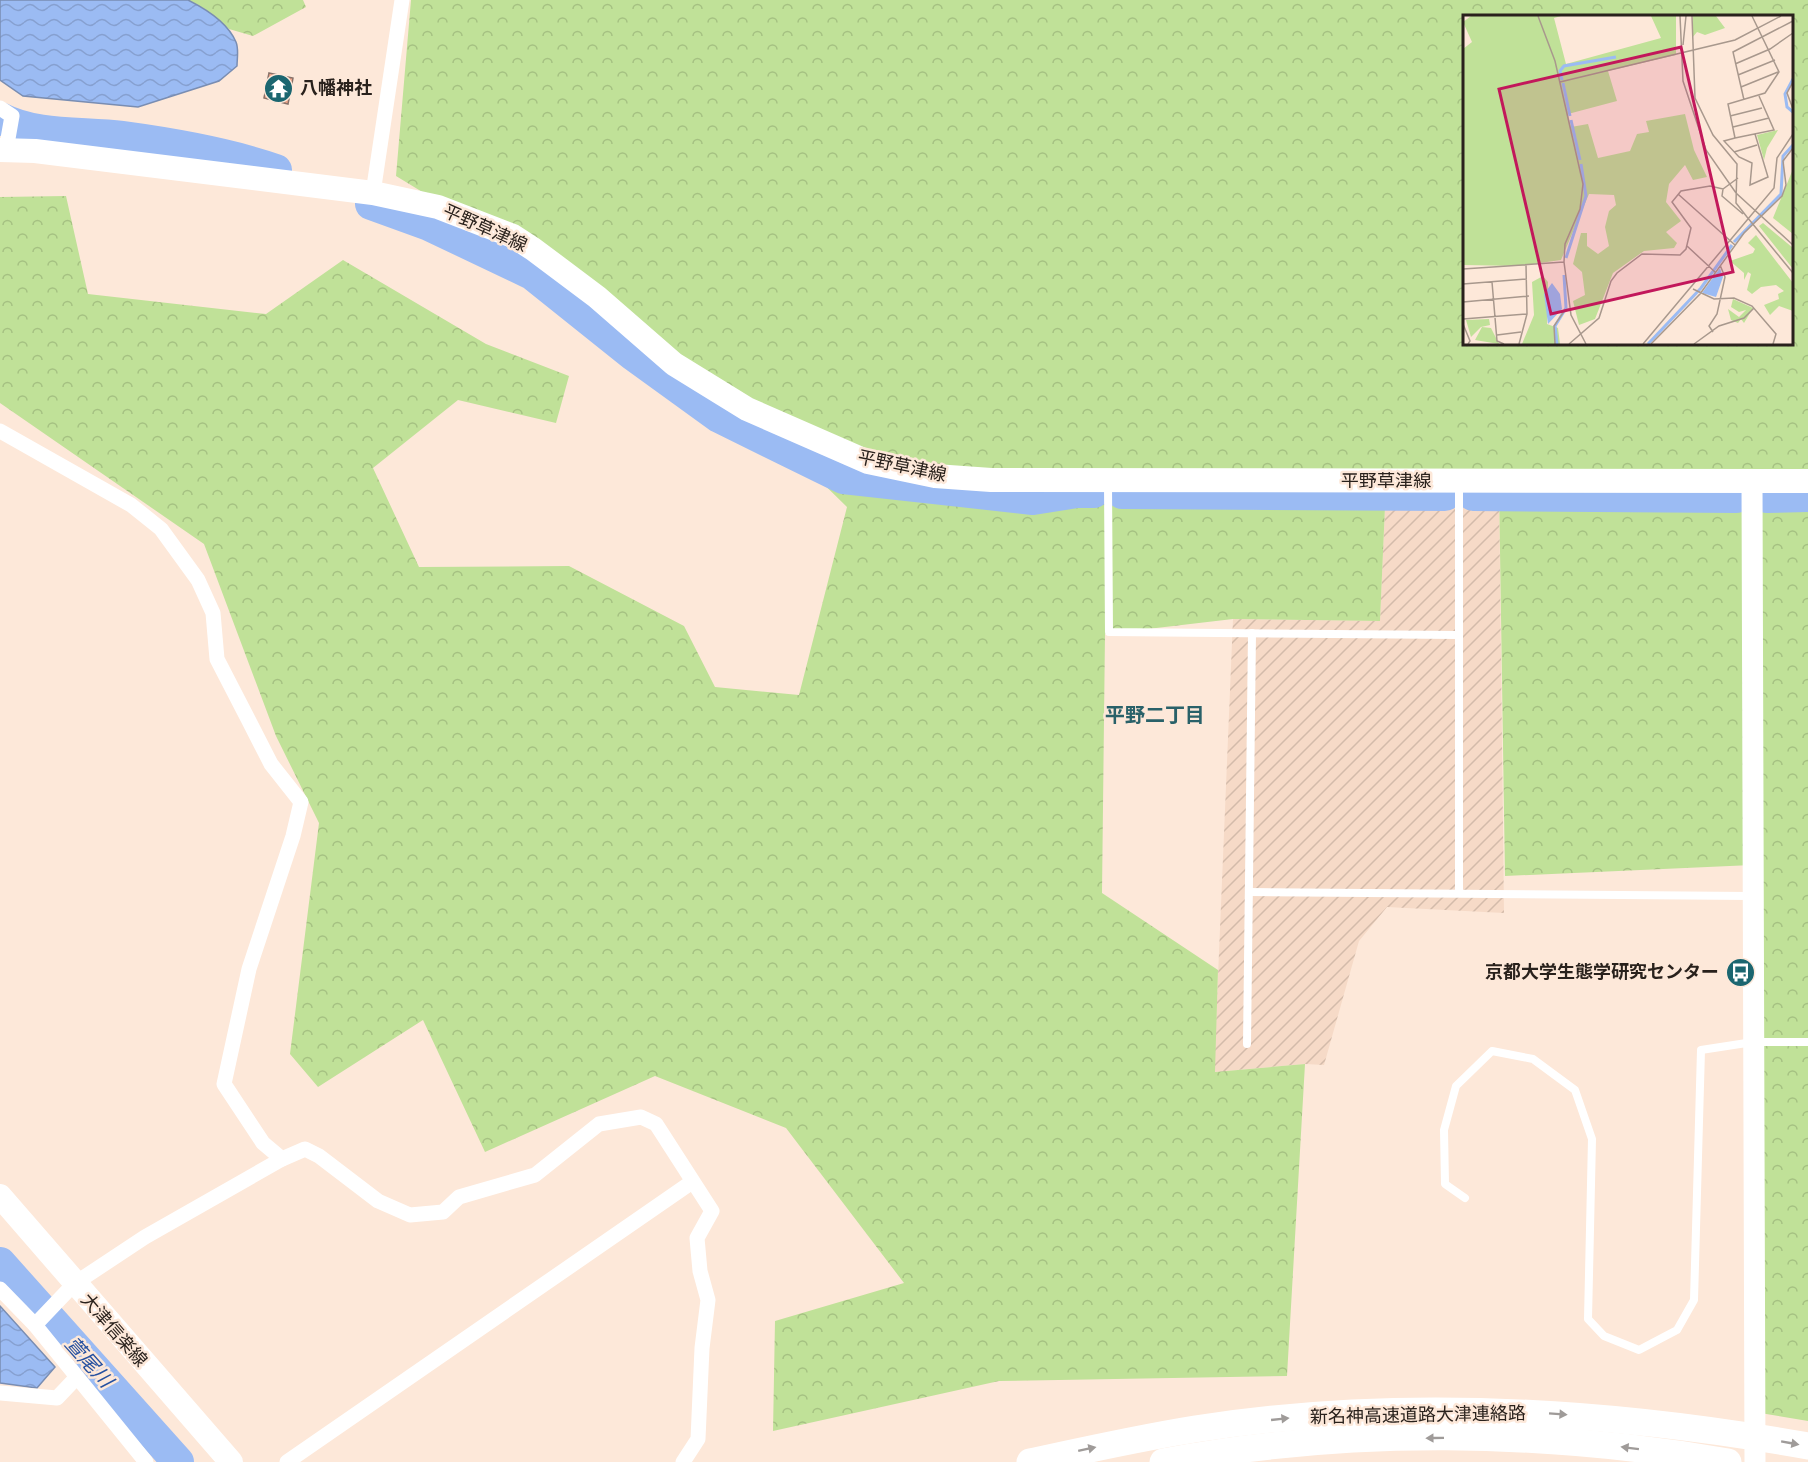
<svg xmlns="http://www.w3.org/2000/svg" width="1808" height="1462" font-family="Signika,'Noto Sans JP',sans-serif">
  <style>
    .industrial { fill: url(#industrial-furrows) }
    .forest { fill: url(#forest-crowns); fill-rule: evenodd }
    .water { fill: url(#water-waves); stroke: #798db2; stroke-width: 1.5 }
    .lines { fill: none; stroke-linecap: round; stroke-linejoin: round }
    .river { stroke: #9bbbf3; stroke-width: 32 }
    .building { fill: url(#building-hatch); stroke: #88726a; stroke-width: 1.5 }
    .lane { stroke: #fff; stroke-width: 8 }
    .street { stroke: #fff; stroke-width: 15 }
    .secondary { stroke: #fff; stroke-width: 21 }
    .primary { stroke: #fff; stroke-width: 24 }
    .highway { stroke: #fff; stroke-width: 27 }
    .oneway { fill: #9f9b99 }
    .labels { text-anchor: middle; stroke-width: 5; stroke-linejoin: round; paint-order: stroke }
    .poi-label { font-size: 18px; font-weight: bold; fill: #29211c; stroke: #fde8d9; text-anchor: start }
    .street-label { font-size: 18px; fill: #29211c; stroke: #fde8d9 }
    .neighbourhood-label { font-size: 20px; font-weight: bold; fill: #296169; stroke: #fde8d9 }
    .water-label { font-size: 20px; font-style: italic; fill: #2550a0; stroke: #fde8d9 }
    .inset-river { fill: none; stroke: #9bbbf3; stroke-width: 3 }
    .inset-road { fill: none; stroke: #a8988d; stroke-width: 1.5 }
    .view { fill: #c2185b; fill-opacity: 0.15; stroke: #c2185b; stroke-width: 3 }
    .inset-edge { fill: none; stroke: #29211c; stroke-width: 3 }
  </style>
  <defs>
    <pattern id="industrial-furrows" width="10" height="10" patternUnits="userSpaceOnUse" patternTransform="scale(1.5)"><rect width="10" height="10" fill="#f6dac7"/><path d="M-1 1l2-2M0 10L10 0M9 11l2-2" fill="none" stroke="#d3bbaa"/></pattern>
    <pattern id="forest-crowns" width="20" height="18" patternUnits="userSpaceOnUse" patternTransform="scale(1.5)"><rect width="20" height="18" fill="#c0e198"/><path d="M2 6a3 3 0 1 1 6 0M12 15a3 3 0 1 1 6 0" fill="none" stroke="#a5c182"/></pattern>
    <pattern id="water-waves" width="16" height="10" patternUnits="userSpaceOnUse" patternTransform="scale(1.5)"><rect width="16" height="10" fill="#9bbbf3"/><path d="M0 5q4-4 8 0t8 0" fill="none" stroke="#86a0d0"/></pattern>
    <pattern id="building-hatch" width="6" height="6" patternUnits="userSpaceOnUse" patternTransform="scale(1.5)"><rect width="6" height="6" fill="#fca889"/><path d="M-1 1l2-2M0 6l6-6M5 7l2-2" fill="none" stroke="#d89076"/></pattern>
  </defs>
  <rect width="100%" height="100%" fill="#fde8d9"/>
  <polygon class="industrial" points="1386,484 1499,485 1504,913 1387,907 1359,941 1324,1065 1305,1064 1214,1072 1233,619 1380,621"/>
  <g class="forest">
    <polygon points="188,0 303,0 306,7 253,36 229,29 203,8"/>
    <path d="M411,0H1808V1421L1754,1412L1752,865L1505,876L1499,486L1386,484L1380,621L1233,619L1105,634L1102,893L1218,970L1215,1072L1305,1064L1287,1376L999,1381L773,1431L775,1321L904,1283L786,1128L655,1076L485,1152L423,1020L318,1087L290,1054L319,823L276,736L204,544L0,403V197L66,196L88,294L266,314L343,260L486,344L569,376L556,423L458,400L373,468L419,567L569,566L684,626L715,687L799,695L847,507L747,409L610,306L396,176ZM1464,16H1792V344H1464Z"/>
  </g>
  <g class="water">
    <path d="M0,0H188C206,9 228,23 236,42C239,49 237,59 237,66L219,81L138,107L23,96L0,80Z"/>
    <polygon points="0,1306 55,1367 37,1388 0,1383"/>
  </g>
  <g class="lines">
    <g class="river">
      <path d="M0,118C37,137 82,132 122,137C174,144 227,153 276,170"/>
      <polyline points="371,204 429,225 532,274 632,354 719,417 843,478 1033,499 1077,492 1094,492"/>
      <polyline points="1122,493 1445,495"/>
      <polyline points="1473,495 1736,497"/>
      <polyline points="1767,497 1808,496"/>
      <polyline points="0,1263 178,1462"/>
    </g>
  </g>
  <polygon class="building" points="269,73 293,78 288,104 264,98"/>
  <g class="lines">
    <g class="lane">
      <polyline points="1108,484 1109,632 1459,635"/>
      <polyline points="1249,892 1751,896"/>
      <polyline points="1459,892 1459,483"/>
      <polyline points="1247,1044 1252,633"/>
      <polyline points="1465,1198 1445,1184 1444,1130 1456,1086 1492,1051 1533,1059 1575,1090 1592,1139 1588,1319 1604,1336 1639,1350 1677,1330 1694,1300 1701,1050 1753,1042 1808,1042"/>
    </g>
    <g class="street">
      <polyline points="0,108 12,116 6,150"/>
      <polyline points="373,193 402,0"/>
      <polyline points="0,431 131,505 161,529 198,580 213,613 217,659 248,719 271,764 301,802 293,836 249,969 224,1084 263,1143 282,1159 305,1149 319,1156 378,1201 410,1215 443,1212 459,1197 535,1175 599,1124 641,1117 656,1124 712,1211 697,1238 700,1271 708,1300 702,1348 698,1439 683,1462"/>
      <polyline points="0,1289 35,1325 146,1462"/>
      <polyline points="35,1325 74,1284 145,1237 282,1159"/>
      <polyline points="0,1393 57,1398 76,1378"/>
      <polyline points="287,1462 692,1182"/>
    </g>
    <polyline class="secondary" points="1752,482 1755,1462"/>
    <g class="primary">
      <polyline points="0,150 35,151 373,193 438,207 513,236 533,249 597,297 674,364 747,409 868,462 935,476 991,480 1808,481"/>
      <polyline points="0,1196 231,1462"/>
    </g>
    <g class="highway">
      <path d="M1030,1462C1085,1450 1139,1438 1195,1429C1398,1397 1606,1410 1808,1446"/>
      <path d="M1163,1462C1348,1427 1544,1430 1728,1462"/>
    </g>
  </g>
  <defs><path id="oneway-solid" d="M-6-.8H1V-3.2L6.5 0L1 3.2V.8H-6Z" transform="scale(1.5)"/></defs>
  <g class="oneway">
    <use href="#oneway-solid" transform="translate(1558 1414) rotate(4)"/>
    <use href="#oneway-solid" transform="translate(1280 1419) rotate(-6)"/>
    <use href="#oneway-solid" transform="translate(1435 1438) rotate(179)"/>
    <use href="#oneway-solid" transform="translate(1790 1443) rotate(10)"/>
    <use href="#oneway-solid" transform="translate(1630 1448) rotate(-173)"/>
    <use href="#oneway-solid" transform="translate(1087 1449) rotate(-12)"/>
  </g>
  <defs>
    <symbol id="temple-disc" viewBox="-11 -11 22 22"><circle r="9.5" fill="#1b6670" stroke="#fde8d9"/><path d="M0-6L5-2H3V0L6.5 2.5H4V6H1.5V3h-3V6H-4V2.5H-6.5L-3 0V-2H-5Z" fill="#fff"/></symbol>
    <symbol id="bus-disc" viewBox="-11 -11 22 22"><circle r="9.5" fill="#1b6670" stroke="#fde8d9"/><path d="M-5-6H5V4H4V6H2V4H-2V6H-4V4H-5ZM-3.5-4V0h7V-4ZM-3.5 1.2v1.5H-2V1.2ZM2 1.2v1.5H3.5V1.2Z" fill="#fff"/></symbol>
  </defs>
  <g fill-rule="evenodd">
    <use href="#temple-disc" x="262" y="72" width="33" height="33"/>
    <use href="#bus-disc" x="1724" y="956" width="33" height="33"/>
  </g>
  <g class="labels">
    <g class="poi-label">
      <text x="300" y="94">八幡神社</text>
      <text x="1719" y="978" text-anchor="end">京都大学生態学研究センター</text>
    </g>
    <g class="street-label">
      <text transform="translate(485 228) rotate(24)" y="6">平野草津線</text>
      <text transform="translate(902 466) rotate(12)" y="6">平野草津線</text>
      <text x="1386" y="487">平野草津線</text>
      <text transform="translate(114 1330) rotate(49)" y="6">大津信楽線</text>
      <text transform="translate(1418 1415) rotate(-1)" y="6">新名神高速道路大津連絡路</text>
    </g>
    <g class="neighbourhood-label">
      <text x="1155" y="722">平野二丁目</text>
    </g>
    <g class="water-label">
      <text transform="translate(89 1362) rotate(48)" y="7">萱尾川</text>
    </g>
  </g>
  <g transform="translate(1463 15)">
    <rect width="330" height="330" fill="#fde8d9"/>
    <path d="M8,1H98L91,3L103,49L198,23L188,1H213V40L145,56L154,86L105,99L108,112L125,109L135,143L167,136L174,119L186,117L183,106L222,99L231,135L244,162L230,165L222,150L206,169L203,187L218,206L203,217L214,228L211,233L181,236L150,258L132,304L116,310L110,286L122,280L119,257L110,249L118,218H124V231L135,239L146,231L142,212L146,196L153,190L151,180L126,179L98,245L56,251L0,250V34L9,27L0,7ZM230,1H253L262,13L242,20L234,17L229,23ZM330,154V219L310,203ZM300,208L330,233V254L296,211ZM293,220L330,268V296L316,291L307,300L301,290L316,284L315,279L321,276L313,270L298,272L289,279L284,275L288,259L285,257L281,265V258L267,246L290,238L292,234L285,228ZM80,261L85,267L84,309L95,313L97,329H59L71,300L69,267ZM270,284L290,293L281,308L278,304L275,308L268,305L265,294L276,302L283,295L276,297L268,292ZM19,312L28,313L36,329L12,325Z" fill="#c0e198"/>
    <path d="M315,115L304,133L301,145L294,120ZM26,304L27,310L18,312L8,322L3,305Z" fill="#c0e198"/>
    <path d="M257,253L260,262L253,282L239,278ZM89,268L97,279L99,294L85,309L81,279Z" fill="#9bbbf3"/>
    <path class="inset-river" d="M330,64L322,79L324,92L330,97M99,65L97,56L101,51L153,42M100,68L107,101M108,105L117,145M271,227L318,179L320,141L330,130M103,243L123,181L118,149M94,329L92,311L103,293L101,260M185,329L238,273L269,230"/>
    <path class="inset-road" d="M75,1L92,46L120,169L117,194L102,229L101,247L108,300L123,329M217,1L220,66L243,135L273,178L330,230M229,1L232,83L250,120L274,149L273,188L284,202M220,30L223,1M272,49L307,34L330,18M275,60L312,45M97,67L272,25L318,1M330,67L324,78L330,94M278,72L315,57M281,85L270,37L330,6M267,101L299,93M270,112L306,103M292,119L305,162L287,170L289,148L276,142L261,126L272,123L311,115L296,81M272,123L265,89L302,78L316,57L289,1M271,137L294,130M260,174L259,181L280,199M215,179L272,230M284,202L330,258M224,231L252,257M0,254L101,247M29,267L34,326L41,329M0,269L64,264M230,274L251,284L271,283L289,291L313,319L310,329M0,287L66,281M0,304L64,299M0,309L7,326L5,329M250,317L246,311L254,299L262,262L257,250M34,320L58,317M56,329L64,299L63,250M92,329L91,311L102,295L106,294M106,329L136,303L148,266L154,258L179,239L217,240L223,234L228,213L209,187L218,176L247,171L260,174L275,163M180,329L311,173L314,143L330,119M188,329L237,279L281,218L319,181L323,170L320,146L330,133M231,329L256,311L281,303L291,293"/>
    <path class="view" d="M218,32L270,257L88,299L36,74Z"/>
    <rect width="330" height="330" class="inset-edge"/>
  </g>
</svg>
